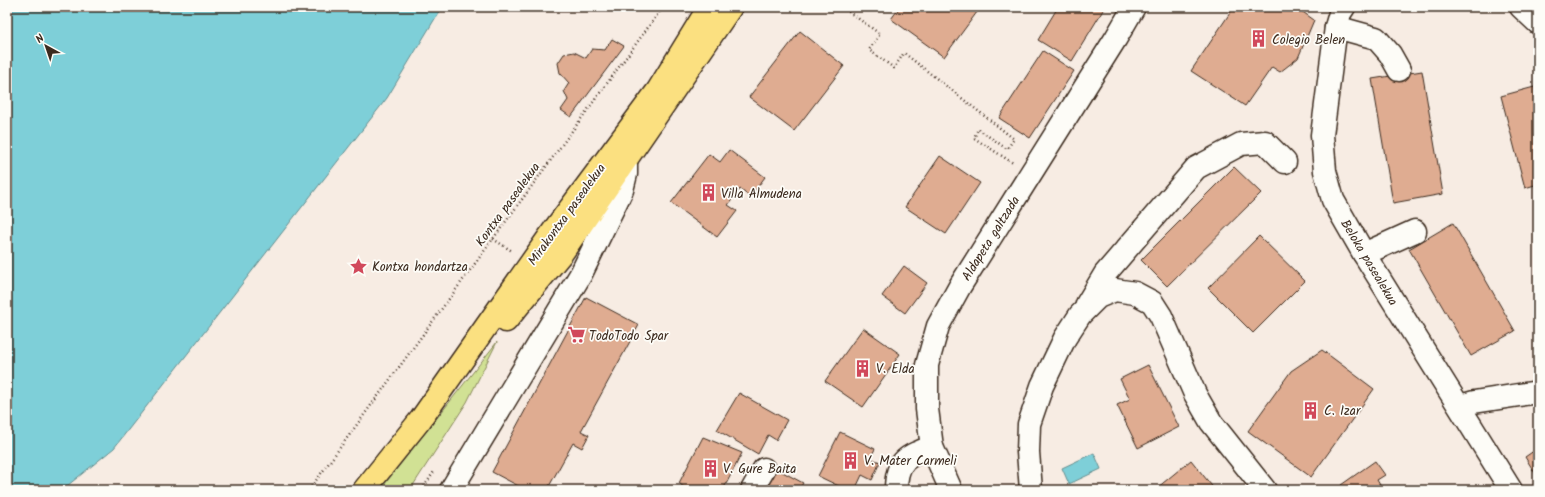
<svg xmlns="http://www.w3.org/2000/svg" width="1545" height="497" font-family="Kalam,sans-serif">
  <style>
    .green { fill: #d1e194; stroke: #868659 }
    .water { fill: #7ecfd8; stroke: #638d8e }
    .building { fill: #dfac91; stroke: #3b2a1e }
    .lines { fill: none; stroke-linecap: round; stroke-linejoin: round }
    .minor-casing { stroke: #3b2a1e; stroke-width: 25 }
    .major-casing { stroke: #3b2a1e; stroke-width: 25 }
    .path { stroke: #3b2a1e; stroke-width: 2.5; stroke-dasharray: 1 3; stroke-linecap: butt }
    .minor { stroke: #fdfcf7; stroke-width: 22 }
    .major { stroke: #fbe080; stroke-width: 22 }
    .labels { text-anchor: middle; stroke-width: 3.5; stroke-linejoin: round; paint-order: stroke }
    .poi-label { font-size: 13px; fill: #3b2a1e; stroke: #fdfcf7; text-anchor: start }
    .street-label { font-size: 13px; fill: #3b2a1e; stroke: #fdfcf7 }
  </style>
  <rect width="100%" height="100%" fill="#f7ece3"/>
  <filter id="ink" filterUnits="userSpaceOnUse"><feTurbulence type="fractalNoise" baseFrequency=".025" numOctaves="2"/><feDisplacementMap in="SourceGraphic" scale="8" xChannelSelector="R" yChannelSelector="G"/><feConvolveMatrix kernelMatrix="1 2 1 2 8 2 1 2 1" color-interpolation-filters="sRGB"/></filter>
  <g filter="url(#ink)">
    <polygon class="green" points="497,342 467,402 410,490 380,490"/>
    <g class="water">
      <polygon points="7,7 442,7 387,98 114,448 62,490 7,490"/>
      <polygon points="1094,453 1101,469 1069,484 1062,468"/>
    </g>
    <g class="building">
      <polygon points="900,7 979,7 980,8 944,57 891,19"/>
      <polygon points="1058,7 1105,7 1072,61 1038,40"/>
      <polygon points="1234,7 1302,7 1300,10 1314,20 1298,58 1280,72 1272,67 1245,106 1191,71"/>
      <polygon points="800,31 844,66 794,131 749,97"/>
      <polygon points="612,39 624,46 571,117 561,110 568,100 564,91 569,83 560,73 558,63 564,54 574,52 586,58 592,49 605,50"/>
      <polygon points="1043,51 1074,71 1030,138 999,118"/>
      <polygon points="1422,71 1443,194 1393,203 1372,79"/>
      <polygon points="1538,86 1538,184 1525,188 1501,96"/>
      <polygon points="729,150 765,177 750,197 740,189 728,205 737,211 717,237 671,203 709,154 720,162"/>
      <polygon points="940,156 980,183 946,234 905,207"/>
      <polygon points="1234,167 1261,193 1167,286 1141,260"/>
      <polygon points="1453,223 1515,331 1471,356 1409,249"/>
      <polygon points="1259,236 1305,281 1253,333 1208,288"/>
      <polygon points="904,266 927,283 905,313 882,296"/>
      <polygon points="586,297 639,325 581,431 589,435 582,448 573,443 547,490 526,490 492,472"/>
      <polygon points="863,328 900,354 863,407 825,381"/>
      <polygon points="1322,350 1374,389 1311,477 1248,431 1291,371"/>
      <polygon points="1148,365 1179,427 1138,448 1117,405 1130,399 1120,379"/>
      <polygon points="739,393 787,420 776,440 768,435 758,454 717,430"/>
      <polygon points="840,432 875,449 870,458 880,462 872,480 862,475 855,490 847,490 818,476"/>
      <polygon points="703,437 742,453 723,490 687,490 679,483"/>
      <polygon points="1538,448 1538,478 1525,457"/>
      <polygon points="1191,460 1215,490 1159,490 1157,488"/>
      <polygon points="1375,461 1385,475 1377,480 1383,490 1344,490 1341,485"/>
      <polygon points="777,469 803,483 799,490 764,490"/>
    </g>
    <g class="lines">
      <defs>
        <g id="minor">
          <polyline points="1344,7 1340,13 1336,27 1322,135 1325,171 1333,200 1364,254 1511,490"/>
          <polyline points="1521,7 1538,23"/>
          <polyline points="1336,27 1376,38 1390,54 1399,70"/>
          <polyline points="1364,254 1415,231"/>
          <polyline points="1087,304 1105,274 1196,168 1241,144 1265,142 1285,162"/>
          <polyline points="1460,406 1474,402 1538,392"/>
          <polyline points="451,490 581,274 622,190 626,174 626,161"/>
          <polyline points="752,490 764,469"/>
          <path d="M896,490C896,460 907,456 932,447"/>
          <polyline points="951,490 932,447 927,409 927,365 938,326 960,286 1116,38 1134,7"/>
          <polyline points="1031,490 1028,452 1029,424 1042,386 1065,338 1080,315 1098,297 1115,290 1135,293 1152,302 1161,316 1195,394 1211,422 1265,490"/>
        </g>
        <g id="major">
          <polyline points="506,321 562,253 731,7"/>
          <polyline points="364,490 421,419 556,227 658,90 709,7"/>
        </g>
      </defs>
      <use href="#minor" class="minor-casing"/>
      <use href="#major" class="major-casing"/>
      <g class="path">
        <polyline points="842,7 880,34 869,50 894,68 904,53 1014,139 1007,149 978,129 974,138 1013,163"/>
        <polyline points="493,239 512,251"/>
        <polyline points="309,490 663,7"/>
        <polyline points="422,490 435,470"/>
      </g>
      <use href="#minor" class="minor"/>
      <use href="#major" class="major"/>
    </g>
  </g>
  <defs>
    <symbol id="building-bare" viewBox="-9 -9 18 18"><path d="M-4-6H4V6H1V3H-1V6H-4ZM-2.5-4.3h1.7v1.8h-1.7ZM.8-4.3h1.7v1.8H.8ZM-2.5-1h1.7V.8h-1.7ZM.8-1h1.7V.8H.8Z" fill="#d1495b" stroke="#fdfcf7" stroke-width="2.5" paint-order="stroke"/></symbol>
    <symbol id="sight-bare" viewBox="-9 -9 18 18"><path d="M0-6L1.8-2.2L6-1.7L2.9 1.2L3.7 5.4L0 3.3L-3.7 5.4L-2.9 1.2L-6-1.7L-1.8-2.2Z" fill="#d1495b" stroke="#fdfcf7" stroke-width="2.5" paint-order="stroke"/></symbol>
    <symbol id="supermarket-bare" viewBox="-9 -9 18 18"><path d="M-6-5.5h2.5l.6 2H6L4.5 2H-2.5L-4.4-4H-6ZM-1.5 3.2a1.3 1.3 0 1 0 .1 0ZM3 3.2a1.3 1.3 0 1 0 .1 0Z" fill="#d1495b" stroke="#fdfcf7" stroke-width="2.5" paint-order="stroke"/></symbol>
  </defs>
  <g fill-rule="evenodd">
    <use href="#building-bare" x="1246" y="26" width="25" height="25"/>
    <use href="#building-bare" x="696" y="180" width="25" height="25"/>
    <use href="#sight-bare" x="346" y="254" width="25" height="25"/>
    <use href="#supermarket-bare" x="564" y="322" width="25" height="25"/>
    <use href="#building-bare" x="850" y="356" width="25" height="25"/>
    <use href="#building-bare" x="1298" y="398" width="25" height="25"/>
    <use href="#building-bare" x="838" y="448" width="25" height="25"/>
    <use href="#building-bare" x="698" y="456" width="25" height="25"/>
  </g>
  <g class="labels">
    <g class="poi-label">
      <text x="1272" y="44">Colegio Belen</text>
      <text x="721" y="198">Villa Almudena</text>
      <text x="372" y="271">Kontxa hondartza</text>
      <text x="589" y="340">TodoTodo Spar</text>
      <text x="876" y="373">V. Elda</text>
      <text x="1324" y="415">C. Izar</text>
      <text x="864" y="465">V. Mater Carmeli</text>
      <text x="723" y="473">V. Gure Baita</text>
    </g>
    <g class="street-label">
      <text transform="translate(507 204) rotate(-54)" y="5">Kontxa pasealekua</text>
      <text transform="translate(566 214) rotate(-54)" y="5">Mirakontxa pasealekua</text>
      <text transform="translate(990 238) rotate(-58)" y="5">Aldapeta galtzada</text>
      <text transform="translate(1370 262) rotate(59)" y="5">Beloka pasealekua</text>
    </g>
  </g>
  <rect width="1545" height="497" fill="none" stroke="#fdfcf7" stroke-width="24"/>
  <rect x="12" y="12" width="1521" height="473" fill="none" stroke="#3b2a1e" stroke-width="1.5" filter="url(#ink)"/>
  <g transform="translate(46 46) rotate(320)" stroke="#fdfcf7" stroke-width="3" paint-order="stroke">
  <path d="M0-3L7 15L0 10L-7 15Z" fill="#3b2a1e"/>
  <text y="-6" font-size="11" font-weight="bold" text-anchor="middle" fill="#3b2a1e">N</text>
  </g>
</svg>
